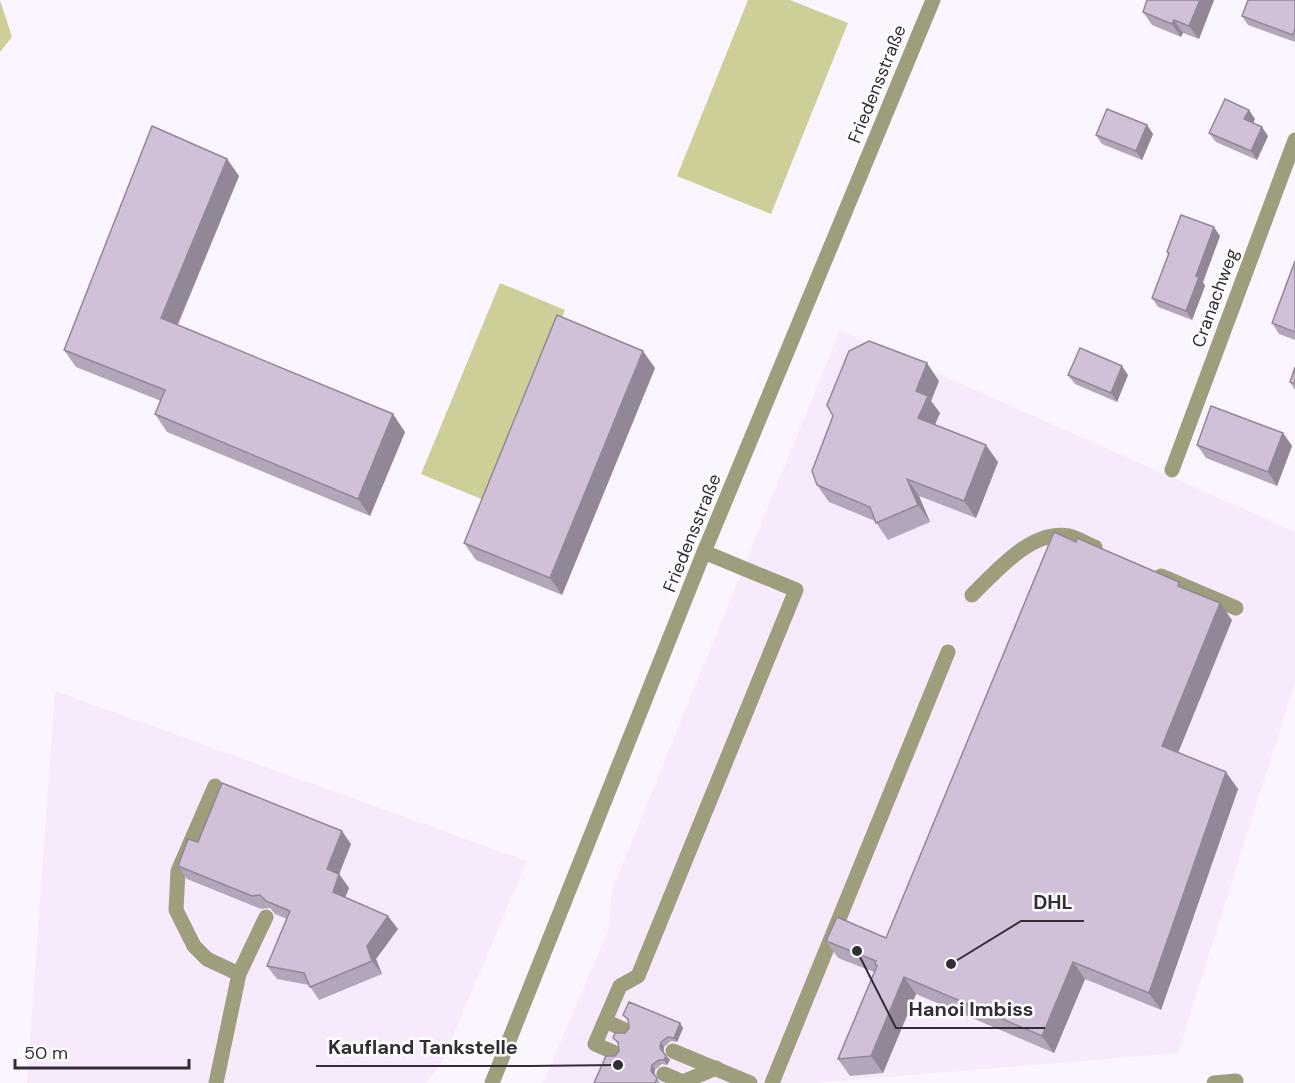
<svg xmlns="http://www.w3.org/2000/svg" width="1295" height="1083" font-family="'DM Sans',sans-serif">
  <style>
    .built { fill: #f7eafd }
    .green { fill: #cece99 }
    .lines { fill: none; stroke-linecap: round; stroke-linejoin: round }
    .minor { stroke: #9e9e7c; stroke-width: 15 }
    .wall { fill: #b3a6ba }
    .shaded-wall { fill: #928797 }
    .building { fill: #d0c1d8; stroke: #928797; stroke-width: 1.5 }
    .labels { text-anchor: middle; stroke-width: 5; stroke-linejoin: round; paint-order: stroke }
    .street-label { font-size: 18px; fill: #332d36; stroke: #fff }
    .leader { fill: none; stroke: #332d36; stroke-width: 2 }
    .callout-dot { fill: #332d36; stroke: #fff; stroke-width: 2 }
    .callout-label { font-size: 20px; text-anchor: middle; font-weight: bold; fill: #332d36; stroke: #fff; stroke-width: 5; stroke-linejoin: round; paint-order: stroke }
  </style>
  <rect width="100%" height="100%" fill="#fbf5ff"/>
  <g class="built">
    <polygon points="840,330 1295,532 1295,682 1178,1053 816,1083 543,1083 608,931 612,890"/>
    <polygon points="55,691 527,861 441,1064 426,1083 27,1083"/>
  </g>
  <g class="green">
    <polygon points="0,0 12,37 0,52"/>
    <polygon points="748,0 790,0 848,23 771,214 677,176"/>
    <polygon points="500,283 565,310 486,501 421,474"/>
  </g>
  <g class="lines">
    <g class="minor">
      <polyline points="1172,470 1295,140"/>
      <polyline points="1161,576 1236,608"/>
      <path d="M972,595C996,572 1031,529 1069,536C1078,538 1087,544 1095,547"/>
      <polyline points="215,786 178,871 176,910 194,946 207,959 239,974"/>
      <polyline points="605,1021 623,1029"/>
      <polyline points="673,1051 750,1083"/>
      <polyline points="613,1052 595,1044 620,986 638,976 796,590 704,552"/>
      <polyline points="664,1074 683,1082 716,1068"/>
      <polyline points="216,1083 239,974 266,917"/>
      <polyline points="492,1083 704,552 933,0"/>
      <polyline points="772,1083 948,652"/>
      <polyline points="1214,1083 1236,1081"/>
    </g>
  </g>
  <g class="wall">
    <polygon points="1147,0 1214,0 1199,39 1183,33 1181,37 1152,25 1143,12"/>
    <polygon points="1295,0 1295,42 1248,25 1242,16"/>
    <polygon points="1255,119 1253,123 1268,136 1257,160 1216,142 1209,133"/>
    <polygon points="1147,125 1153,134 1142,160 1102,144 1096,135"/>
    <polygon points="227,159 239,176 178,325 405,432 370,516 167,432 155,414 161,401 76,367 64,350"/>
    <polygon points="1220,236 1203,282 1205,286 1192,320 1158,307 1152,298 1169,255 1167,252"/>
    <polygon points="1295,261 1295,340 1279,334 1272,323"/>
    <polygon points="1295,367 1295,390 1290,382"/>
    <polygon points="655,368 562,595 476,560 464,543"/>
    <polygon points="1068,375 1128,375 1117,402 1075,384"/>
    <polygon points="939,381 931,401 940,413 935,425 998,462 976,518 919,496 930,522 888,540 875,521 829,502 817,485"/>
    <polygon points="1283,433 1292,446 1277,486 1206,458 1197,445"/>
    <polygon points="1232,620 1178,752 1238,789 1161,1010 1085,979 1054,1053 916,994 883,1073 850,1076 838,1059 874,972 838,958 826,941 886,938"/>
    <polygon points="198,842 351,844 339,874 349,888 345,897 398,929 376,959 382,974 319,1000 309,985 277,979 267,966 287,919 275,914 270,908 261,909 187,879 178,866"/>
    <polygon points="623,1015 680,1023 683,1028 677,1042 671,1041 664,1047 664,1052 670,1060 667,1065 662,1064 655,1070 655,1075 660,1083 594,1083 619,1051 618,1044 613,1038 625,1033 629,1028 628,1021"/>
  </g>
  <g class="shaded-wall">
    <polygon points="1200,0 1214,0 1199,39 1189,26"/>
    <polygon points="1174,20 1183,33 1181,37 1172,24"/>
    <polygon points="1249,110 1255,119 1251,128 1244,119"/>
    <polygon points="1147,125 1153,134 1142,160 1136,151"/>
    <polygon points="1262,127 1268,136 1257,160 1251,151"/>
    <polygon points="227,159 239,176 173,335 161,318"/>
    <polygon points="1214,227 1220,236 1203,282 1205,286 1192,320 1186,311 1196,276"/>
    <polygon points="643,351 655,368 562,595 550,578"/>
    <polygon points="927,363 939,381 931,401 940,413 930,435 918,418 916,391"/>
    <polygon points="1122,366 1128,375 1117,402 1111,393"/>
    <polygon points="393,414 405,432 370,516 358,499"/>
    <polygon points="1283,433 1292,446 1277,486 1268,472"/>
    <polygon points="986,445 998,462 976,518 964,501"/>
    <polygon points="907,479 919,496 930,522 918,505"/>
    <polygon points="1220,603 1232,620 1174,763 1162,746"/>
    <polygon points="1226,772 1238,789 1161,1010 1149,993"/>
    <polygon points="342,831 351,844 336,882 327,869"/>
    <polygon points="339,874 349,888 342,905 333,892"/>
    <polygon points="388,916 398,929 376,959 382,974 372,961 367,946"/>
    <polygon points="1073,962 1085,979 1054,1053 1042,1036"/>
    <polygon points="904,977 916,994 883,1073 871,1056"/>
    <polygon points="680,1023 683,1028 677,1042 674,1038"/>
    <polygon points="661,1042 664,1047 663,1053 660,1048"/>
    <polygon points="666,1056 670,1060 667,1065 664,1060"/>
    <polygon points="652,1065 655,1070 654,1076 651,1071"/>
  </g>
  <g class="building">
    <polygon points="1147,0 1200,0 1189,26 1174,20 1172,24 1143,12"/>
    <polygon points="1248,0 1295,0 1295,28 1293,35 1242,16"/>
    <polygon points="1225,99 1249,110 1244,119 1262,127 1251,151 1209,133"/>
    <polygon points="1107,109 1147,125 1136,151 1096,135"/>
    <polygon points="152,126 227,159 161,318 393,414 358,499 155,414 165,390 64,350"/>
    <polygon points="1181,215 1214,227 1196,276 1199,277 1186,311 1152,298 1169,253 1167,252"/>
    <polygon points="1295,261 1295,332 1272,323"/>
    <polygon points="557,315 643,351 550,578 464,543"/>
    <polygon points="869,341 927,363 916,391 928,396 918,418 986,445 964,501 907,479 918,505 876,523 870,507 817,485 812,471 833,416 827,405 849,351"/>
    <polygon points="1080,348 1122,366 1111,393 1068,375"/>
    <polygon points="1295,367 1295,384 1290,382"/>
    <polygon points="1211,406 1283,433 1268,472 1197,445"/>
    <polygon points="1054,532 1076,542 1077,538 1179,582 1178,586 1220,603 1162,746 1226,772 1149,993 1073,962 1042,1036 904,977 871,1056 838,1059 877,966 875,964 876,961 826,941 837,917 886,938"/>
    <polygon points="222,783 342,831 327,869 339,874 333,892 388,916 367,946 372,961 310,987 304,973 267,966 290,911 266,901 260,895 252,896 178,866 188,839 198,842"/>
    <polygon points="629,1002 680,1023 674,1038 668,1037 661,1042 660,1048 666,1056 664,1060 659,1060 652,1065 651,1071 657,1078 655,1083 594,1083 606,1056 615,1056 619,1051 618,1042 613,1038 615,1033 625,1033 629,1028 628,1019 623,1015"/>
  </g>
  <g class="labels">
    <g class="street-label">
      <text transform="translate(877 84) rotate(-68)" y="6">Friedensstraße</text>
      <text transform="translate(1215 298) rotate(-70)" y="6">Cranachweg</text>
      <text transform="translate(692 533) rotate(-68)" y="6">Friedensstraße</text>
    </g>
  </g>
  <path class="leader" d="M951 964L1021 921H1084M857 951L896 1028H1045M618 1065L530 1066H316"/>
  <g class="callout-dot">
    <circle cx="951" cy="964" r="6"/>
    <circle cx="857" cy="951" r="6"/>
    <circle cx="618" cy="1065" r="6"/>
  </g>
  <g class="callout-label">
    <text x="1053" y="909">DHL</text>
    <text x="971" y="1016">Hanoi Imbiss</text>
    <text x="423" y="1054">Kaufland Tankstelle</text>
  </g>
  <path d="M15 1059v9h174v-9" fill="none" stroke="#332d36" stroke-width="3"/>
  <text x="24" y="1059" font-size="18" fill="#332d36" stroke="#ffffff" stroke-width="4.5" paint-order="stroke">50 m</text>
</svg>
